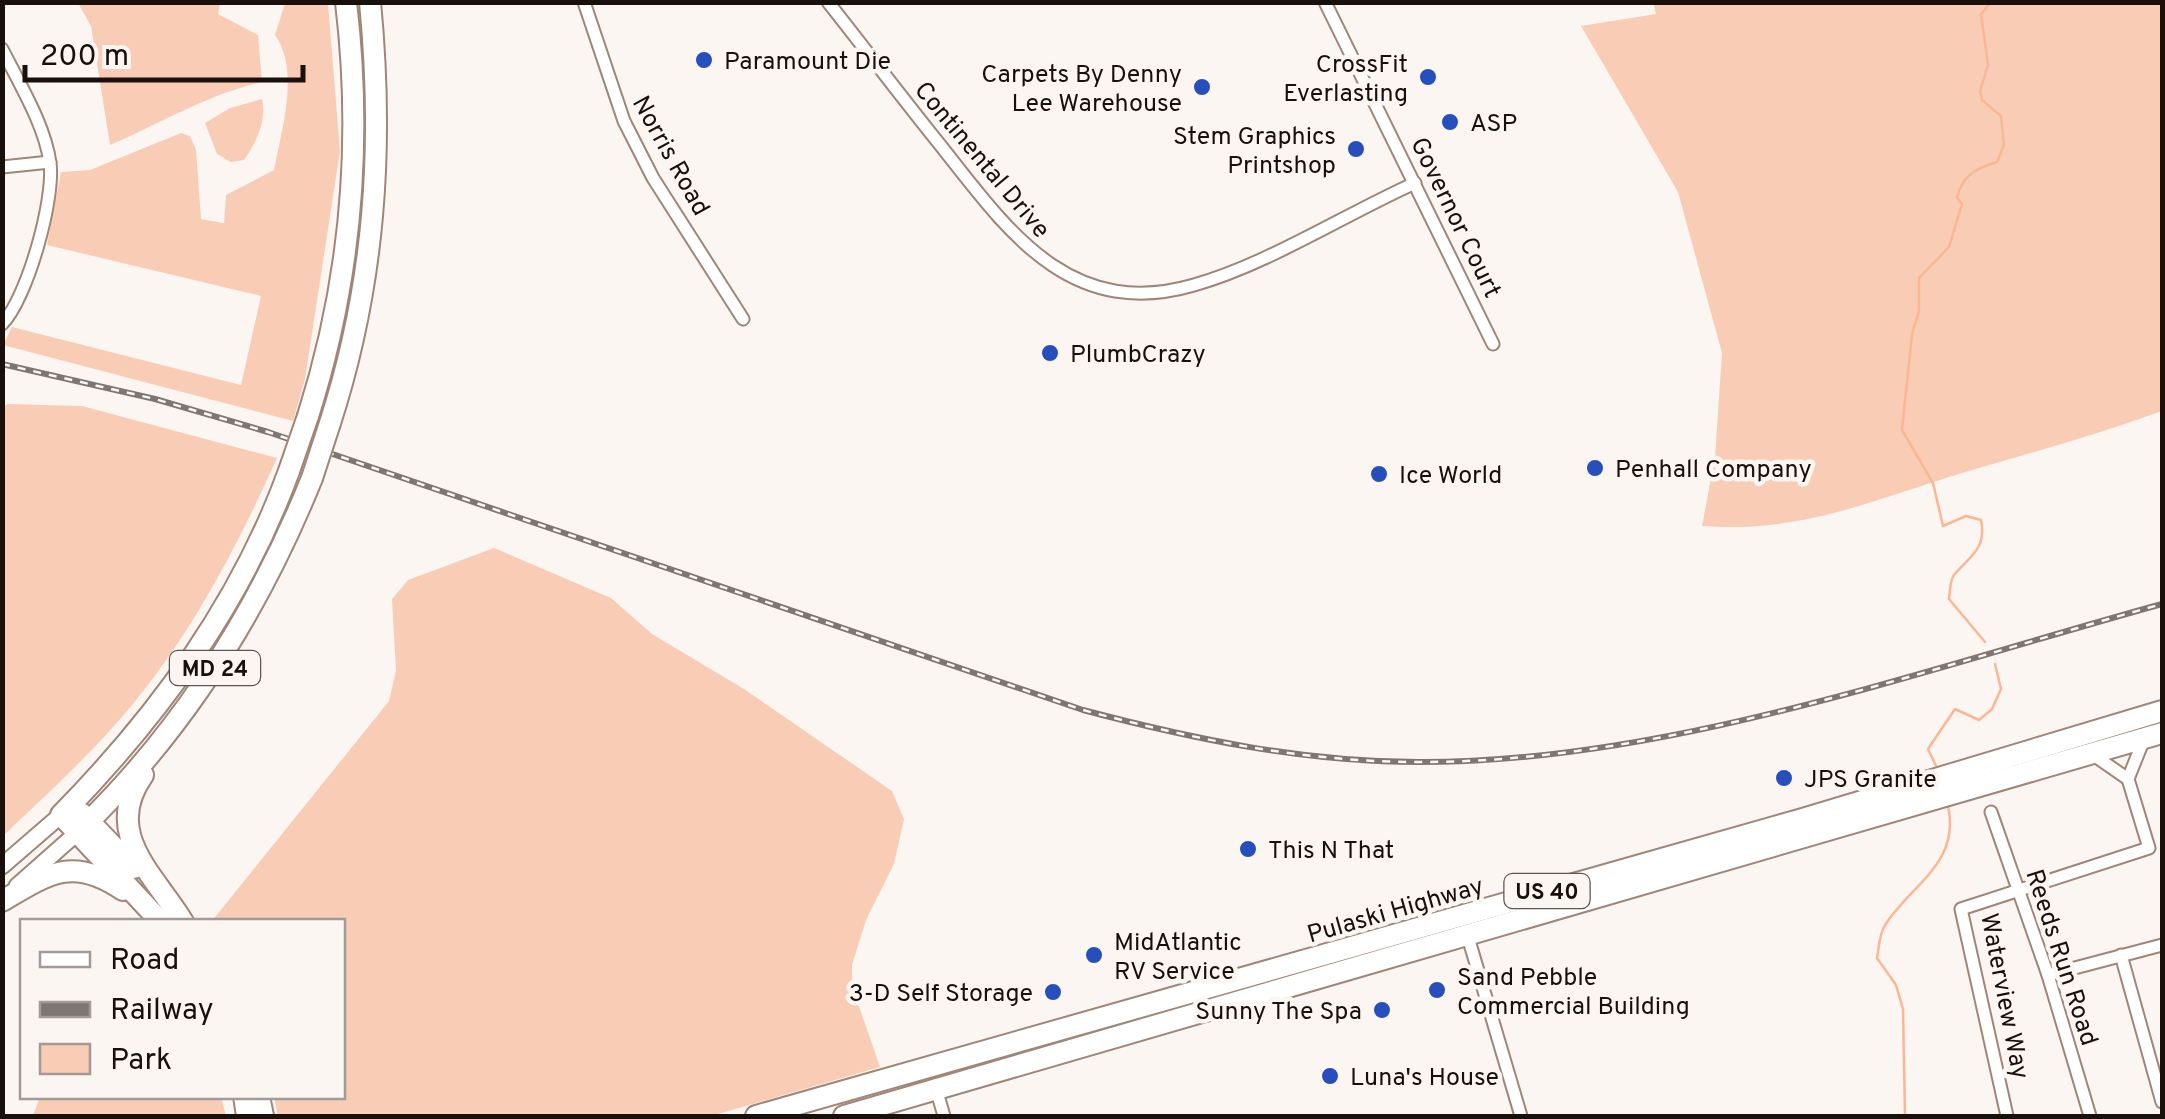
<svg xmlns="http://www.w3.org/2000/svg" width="2165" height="1119" font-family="Overpass,sans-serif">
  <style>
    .green { fill: #f9ccb5 }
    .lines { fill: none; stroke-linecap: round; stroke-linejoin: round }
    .stream { stroke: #fbb792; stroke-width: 2.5 }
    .street-casing { stroke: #a18678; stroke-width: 15 }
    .secondary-casing { stroke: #a18678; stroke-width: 19 }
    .highway-casing { stroke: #a18678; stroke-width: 24 }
    .street { stroke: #fff; stroke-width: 11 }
    .secondary { stroke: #fff; stroke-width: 15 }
    .highway { stroke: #fff; stroke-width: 20 }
    .rail-casing { stroke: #7e7672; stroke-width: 6 }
    .rail { stroke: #fcf6f3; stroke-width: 2.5; stroke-dasharray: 8; stroke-linecap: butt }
    .highway-bridge-casing { stroke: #a18678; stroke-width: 24; stroke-linecap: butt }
    .highway-bridge { stroke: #fff; stroke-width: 20 }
    .poi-dot { fill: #264ebd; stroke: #fcf6f3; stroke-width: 4 }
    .labels { text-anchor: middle; stroke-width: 9; stroke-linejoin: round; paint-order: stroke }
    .shield { fill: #fcf6f3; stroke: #5e5551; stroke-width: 2.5 }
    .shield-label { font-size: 22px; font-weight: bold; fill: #1a100b }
    .poi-label { font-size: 25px; fill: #1a100b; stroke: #fcf6f3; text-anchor: start }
    .street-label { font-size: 25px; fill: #1a100b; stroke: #fcf6f3 }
  </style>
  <rect width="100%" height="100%" fill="#fcf6f3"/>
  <g class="green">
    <path d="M1653,2L2162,3V411C2102,433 2041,450 1979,468C1881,496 1807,534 1702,526L1715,457L1722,353L1678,192L1581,26L1656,14Z"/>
    <path d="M78,3H220L218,14L258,35L262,82C208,94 161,123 110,145L91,26Z"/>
    <path d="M285,3H328L340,151L305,379L293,421L3,345L12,327L241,385L261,296L47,245L61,172L90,170L181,133L190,136L196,150L201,219L234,225L224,224L226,195L274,170C282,128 300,71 275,35Z"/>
    <path d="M262,99C267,120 256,143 244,160L231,162L217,154L205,123L230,108Z"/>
    <path d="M8,404L82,406L277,458C237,547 191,635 128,710C90,755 45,796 3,836L2,407Z"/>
    <polygon points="494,548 611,598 652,634 744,689 892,791 904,819 894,864 866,920 852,965 852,986 880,1067 711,1116 278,1116 274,1097 342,1096 342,922 212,921 389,701 396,671 392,599 408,580"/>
    <polygon points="40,1096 221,1097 226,1116 33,1116"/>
  </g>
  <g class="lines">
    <g class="stream">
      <path d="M1985,642L1949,599C1950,592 1950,580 1954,575C1970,556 1987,549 1981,520L1966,516L1943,526L1933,483L1902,430L1912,334L1919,311V278L1949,247L1962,204L1957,198C1962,175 1977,168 1997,162L2004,145L2001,116L1982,100L1980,91L1988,65L1981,14L1991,2"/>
      <polyline points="1938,770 1928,749 1955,709 1979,720 1992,709 2001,689 1995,664"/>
      <path d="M1905,1116L1903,1009L1896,985L1877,958C1879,948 1879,936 1884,927C1908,886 1961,865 1948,806"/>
    </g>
    <defs>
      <g id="street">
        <polyline points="584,2 624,121 653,178 743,319"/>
        <path d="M828,2C866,50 903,99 941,146C1008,231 1070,321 1194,285C1268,264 1344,215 1415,183"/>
        <polyline points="1325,2 1493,344"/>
        <path d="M2,49C19,83 45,125 50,163C55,199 27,299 2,324"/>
        <polyline points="2,167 50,162"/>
        <polyline points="2092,754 2128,779"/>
        <polyline points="1991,812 2048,975 2090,1116"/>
        <polyline points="1468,937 1521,1116"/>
        <polyline points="2121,955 2162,1102"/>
        <polyline points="2048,975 2162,945"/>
        <polyline points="935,1085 944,1116"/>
        <polyline points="2007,1116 1961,909 2149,848 2128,779 2144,739"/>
      </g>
      <g id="secondary">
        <polyline points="2,866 61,815"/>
        <polyline points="17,886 78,832"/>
      </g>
      <g id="highway">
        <path d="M308,416C351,281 363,144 346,2"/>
        <path d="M330,423C375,284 384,147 370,2"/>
        <path d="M143,775C102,833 153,873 183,922"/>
        <polyline points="81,813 134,868"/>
        <path d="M78,832C182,732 258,612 312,478"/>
        <path d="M2,901C49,873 73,856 123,890"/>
        <path d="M161,922L61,815C159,715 241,603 289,471"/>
        <polyline points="244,1096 247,1116"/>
        <polyline points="259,1096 263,1116"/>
        <polyline points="756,1116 1799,820 2162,711"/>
        <polyline points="844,1116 2162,733"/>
      </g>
    </defs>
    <use href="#street" class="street-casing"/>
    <use href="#secondary" class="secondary-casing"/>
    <use href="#highway" class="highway-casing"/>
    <use href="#street" class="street"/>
    <use href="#secondary" class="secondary"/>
    <use href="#highway" class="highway"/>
    <defs>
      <path id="rail" d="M2,364L155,399L268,432L1083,710C1193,739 1303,762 1418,762C1666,763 1925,669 2162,604"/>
    </defs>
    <use href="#rail" class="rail-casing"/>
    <use href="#rail" class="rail"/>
    <defs>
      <g id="highway-bridge">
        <polyline points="289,471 308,416"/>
        <polyline points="312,478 330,423"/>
      </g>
    </defs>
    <use href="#highway-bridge" class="highway-bridge-casing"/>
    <use href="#highway-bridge" class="highway-bridge"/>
  </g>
  <g class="poi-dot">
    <circle cx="704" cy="60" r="10"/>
    <circle cx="1428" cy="77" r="10"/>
    <circle cx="1202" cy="87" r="10"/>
    <circle cx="1450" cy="122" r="10"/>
    <circle cx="1356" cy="149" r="10"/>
    <circle cx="1050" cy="353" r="10"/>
    <circle cx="1595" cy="468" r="10"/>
    <circle cx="1379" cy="474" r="10"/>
    <circle cx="1784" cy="778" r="10"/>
    <circle cx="1248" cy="849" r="10"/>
    <circle cx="1094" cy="955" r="10"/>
    <circle cx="1437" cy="990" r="10"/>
    <circle cx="1053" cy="992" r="10"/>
    <circle cx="1382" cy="1010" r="10"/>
    <circle cx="1330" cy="1076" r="10"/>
  </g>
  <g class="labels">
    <g class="shield">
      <rect x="170" y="651" width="90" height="34" rx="8"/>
      <rect x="1504.5" y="874" width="85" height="34" rx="8"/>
    </g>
    <g class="shield-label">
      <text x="215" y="676">MD 24</text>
      <text x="1547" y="899">US 40</text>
    </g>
    <g class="poi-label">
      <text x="724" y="69">Paramount Die</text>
      <text x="1408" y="72" text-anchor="end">CrossFit<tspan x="1408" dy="29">Everlasting</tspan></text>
      <text x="1182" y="82" text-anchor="end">Carpets By Denny<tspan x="1182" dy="29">Lee Warehouse</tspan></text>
      <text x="1470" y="131">ASP</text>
      <text x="1336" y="144" text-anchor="end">Stem Graphics<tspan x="1336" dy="29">Printshop</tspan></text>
      <text x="1070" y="362">PlumbCrazy</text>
      <text x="1615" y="477">Penhall Company</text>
      <text x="1399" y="483">Ice World</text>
      <text x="1804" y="787">JPS Granite</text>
      <text x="1268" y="858">This N That</text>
      <text x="1114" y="950">MidAtlantic<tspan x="1114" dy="29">RV Service</tspan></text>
      <text x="1457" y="985">Sand Pebble<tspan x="1457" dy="29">Commercial Building</tspan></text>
      <text x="1033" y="1001" text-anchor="end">3-D Self Storage</text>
      <text x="1362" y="1019" text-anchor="end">Sunny The Spa</text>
      <text x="1350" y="1085">Luna's House</text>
    </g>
    <g class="street-label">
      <text transform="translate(672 155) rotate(61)" y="9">Norris Road</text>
      <text transform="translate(983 159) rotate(50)" y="9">Continental Drive</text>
      <text transform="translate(1457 217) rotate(64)" y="9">Governor Court</text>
      <text transform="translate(1395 909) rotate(-16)" y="9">Pulaski Highway</text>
      <text transform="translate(2063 957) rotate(72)" y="9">Reeds Run Road</text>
      <text transform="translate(2006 996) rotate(79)" y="9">Waterview Way</text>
    </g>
  </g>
  <rect width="2165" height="1119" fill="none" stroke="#1a100b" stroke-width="10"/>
  <rect x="20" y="919" width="325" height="180" fill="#fcf6f3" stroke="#a29a96" stroke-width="2.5"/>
  <rect x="40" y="952" width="50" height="15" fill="#ffffff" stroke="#a29a96" stroke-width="2.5"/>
  <text x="110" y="969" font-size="30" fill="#1a100b">Road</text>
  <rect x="40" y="1002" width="50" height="15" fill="#7e7672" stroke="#a29a96" stroke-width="2.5"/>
  <text x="110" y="1019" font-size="30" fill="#1a100b">Railway</text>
  <rect x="40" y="1044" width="50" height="30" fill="#f9ccb5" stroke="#a29a96" stroke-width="2.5"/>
  <text x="110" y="1069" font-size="30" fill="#1a100b">Park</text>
  <path d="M25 65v15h278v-15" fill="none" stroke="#1a100b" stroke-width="5"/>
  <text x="40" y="65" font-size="30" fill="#1a100b" stroke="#fcf6f3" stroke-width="8" paint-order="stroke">200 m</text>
</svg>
